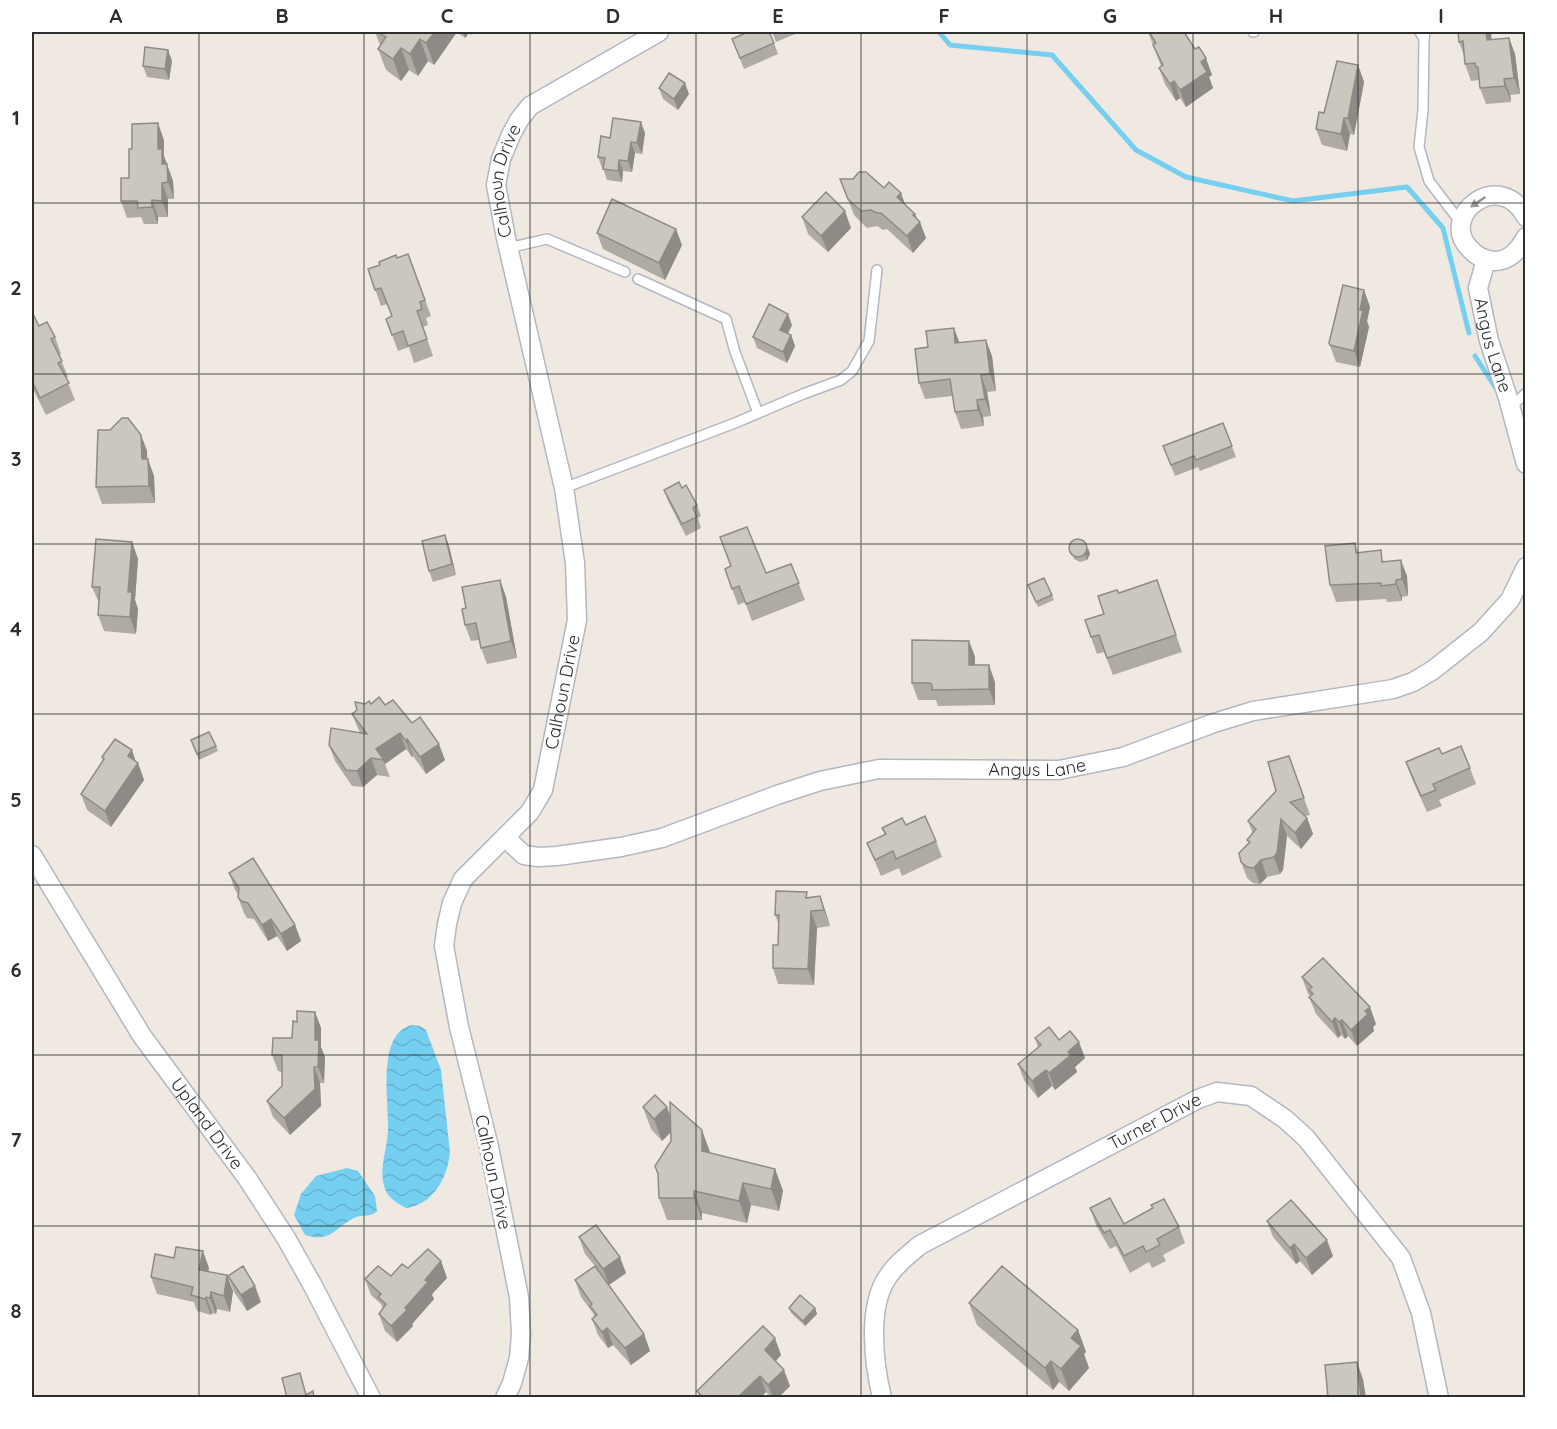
<svg xmlns="http://www.w3.org/2000/svg" width="1557" height="1429" font-family="Quicksand,sans-serif">
  <style>
    .water { fill: url(#water-waves) }
    .lines { fill: none; stroke-linecap: round; stroke-linejoin: round }
    .stream { stroke: #75cff0; stroke-width: 5 }
    .service-casing { stroke: #b4b7c1; stroke-width: 12 }
    .minor-casing { stroke: #b4b7c1; stroke-width: 21 }
    .service { stroke: #fff; stroke-width: 9 }
    .minor { stroke: #fff; stroke-width: 18 }
    .wall { fill: #afaba4 }
    .shaded-wall { fill: #8e8b86 }
    .building { fill: #cbc7bf; stroke: #8e8b86; stroke-width: 1.5 }
    .oneway { fill: #969696 }
    .grid { fill: none; stroke: #2e2e2e; stroke-width: 1.5; stroke-opacity: 0.55 }
    .labels { text-anchor: middle; stroke-width: 6; stroke-linejoin: round; paint-order: stroke }
    .street-label { font-size: 18px; fill: #2e2e2e; stroke: #fff }
    .neatline { fill: none; stroke: #2e2e2e; stroke-width: 2 }
    .grid-label { font-size: 20px; text-anchor: middle; font-weight: bold; fill: #2e2e2e }
  </style>
  <defs>
    <pattern id="water-waves" width="16" height="10" patternUnits="userSpaceOnUse" patternTransform="scale(1.5)"><rect width="16" height="10" fill="#75cff0"/><path d="M0 5q4-4 8 0t8 0" fill="none" stroke="#66b2ce"/></pattern>
  </defs>
  <rect width="100%" height="100%" fill="#efe9e1"/>
  <g class="water">
    <path d="M412,1025L420,1026L426,1030L441,1070L450,1152C448,1177 433,1205 406,1208C396,1203 387,1197 384,1186C379,1167 387,1150 388,1131C390,1104 375,1034 412,1025Z"/>
    <path d="M347,1168L358,1171L375,1196L377,1211C370,1218 362,1214 354,1218C334,1228 331,1243 305,1235L294,1215L301,1194L316,1176Z"/>
  </g>
  <g class="lines">
    <g class="stream">
      <polyline points="939,32 950,45 1052,55 1136,150 1186,177 1293,201 1407,187 1443,228 1469,333"/>
      <polyline points="1475,356 1499,393"/>
    </g>
    <defs>
      <g id="service">
        <polyline points="1253,32 1254,32"/>
        <polyline points="1420,32 1424,39 1425,32"/>
        <polyline points="1424,39 1423,110 1419,147 1429,181 1461,223"/>
        <polyline points="508,248 547,239 625,272"/>
        <polyline points="638,279 726,319 735,352 758,413"/>
        <polyline points="1510,408 1526,393"/>
        <polyline points="564,488 735,423 803,394 841,380 852,371 869,341 877,270"/>
      </g>
      <g id="minor">
        <path d="M1526,217C1500,167 1437,216 1470,249C1477,257 1484,260 1494,261C1510,261 1519,250 1526,237"/>
        <path id="s1" d="M1486,260L1478,288L1489,341L1508,398L1526,464"/>
        <path id="s2" d="M507,836L513,845L524,855L538,857L557,856L621,847L662,838L777,795L820,781L879,769L1059,770L1123,757L1214,723L1253,711L1393,689L1413,682L1433,670L1481,632L1510,600L1526,567"/>
        <path id="s3" d="M32,855L142,1036L247,1178L286,1238L313,1286L371,1398"/>
        <path id="s4" d="M505,1398L512,1383L519,1358L521,1334L519,1297L489,1147L459,1027L444,946L447,924L452,903L463,879L530,812L543,790L577,620L575,563L564,488L506,238L496,185L501,159L511,135L519,120L530,106L659,32"/>
        <path id="s5" d="M882,1398C874,1364 867,1308 887,1278C895,1265 908,1255 920,1245L1198,1099L1217,1092L1251,1096L1285,1119L1306,1138L1401,1258L1421,1313L1439,1398"/>
      </g>
    </defs>
    <use href="#service" class="service-casing"/>
    <use href="#minor" class="minor-casing"/>
    <use href="#service" class="service"/>
    <use href="#minor" class="minor"/>
  </g>
  <g class="wall">
    <polygon points="375,32 474,32 471,35 469,33 465,38 457,32 434,65 428,61 418,76 409,70 401,81 386,70 378,49 380,45"/>
    <polygon points="772,32 800,32 776,42"/>
    <polygon points="1148,32 1184,32 1212,75 1209,77 1213,88 1186,107 1180,98 1176,101 1165,84 1159,68 1161,66"/>
    <polygon points="1509,38 1515,54 1520,94 1510,95 1511,102 1486,104 1480,88 1479,80 1471,81 1465,64 1465,58 1459,42"/>
    <polygon points="732,39 774,43 778,54 744,69"/>
    <polygon points="168,50 172,61 169,80 147,77 143,66"/>
    <polygon points="1358,65 1364,82 1354,135 1350,134 1347,151 1322,145 1316,129 1324,113"/>
    <polygon points="659,88 689,94 678,110 663,99"/>
    <polygon points="645,133 642,154 635,153 632,172 623,171 622,182 607,180 603,168 602,168 598,157 610,138"/>
    <polygon points="164,140 164,156 173,181 174,199 168,199 168,217 158,217 158,224 144,224 141,217 127,218 121,201 129,178 132,149"/>
    <polygon points="840,179 884,188 901,193 905,205 917,218 926,238 913,253 887,229 883,230 877,226 867,228 854,215"/>
    <polygon points="802,217 851,228 828,252 808,234"/>
    <polygon points="597,233 682,245 665,280 603,249"/>
    <polygon points="408,254 431,316 426,318 428,325 423,327 433,356 414,363 409,347 398,351 386,319 392,316 387,304 381,306 368,269"/>
    <polygon points="1364,290 1370,307 1367,321 1369,327 1360,367 1336,362 1329,343"/>
    <polygon points="32,313 39,326 55,337 61,354 59,355 68,377 66,378 75,400 46,415 32,387"/>
    <polygon points="792,325 788,334 791,335 795,346 787,363 757,348 753,337"/>
    <polygon points="960,343 992,356 996,391 987,392 991,416 983,417 984,426 961,429 955,412 953,396 925,399 919,383"/>
    <polygon points="1223,423 1236,457 1200,471 1198,467 1175,476 1163,446"/>
    <polygon points="141,435 147,451 147,459 154,476 155,503 102,504 96,487"/>
    <polygon points="682,488 697,505 701,516 698,518 701,528 686,536 668,501 664,490"/>
    <polygon points="445,535 449,546 456,575 433,582 429,571"/>
    <polygon points="132,542 138,559 135,600 138,609 136,634 104,631 98,615 99,603 92,587"/>
    <polygon points="1355,543 1358,553 1385,561 1407,576 1408,596 1402,597 1402,601 1387,602 1386,599 1336,602 1330,585"/>
    <polygon points="1069,547 1090,554 1087,560 1080,562 1074,559"/>
    <polygon points="791,564 805,600 752,621 745,602 738,605 731,586"/>
    <polygon points="1044,578 1054,600 1038,607 1030,590"/>
    <polygon points="500,580 506,597 517,658 487,664 481,648 479,640 471,641 465,625 466,608"/>
    <polygon points="1157,580 1182,652 1113,675 1104,652 1097,654 1085,620 1104,614 1119,593"/>
    <polygon points="969,641 975,657 975,665 995,682 995,705 938,706 936,700 918,700 912,683"/>
    <polygon points="365,704 371,704 385,705 412,723 445,760 426,774 413,756 412,757 406,749 385,764 390,777 377,775 363,787 352,786 335,761 329,745 360,733 352,714"/>
    <polygon points="193,746 216,746 218,751 199,760"/>
    <polygon points="1442,754 1470,768 1476,784 1439,800 1442,806 1427,812 1412,779 1406,762"/>
    <polygon points="1289,756 1310,815 1305,816 1307,818 1313,834 1301,849 1287,836 1283,870 1280,874 1267,877 1260,884 1253,883 1247,878 1241,862 1249,843 1247,840 1253,834 1248,821 1276,791"/>
    <polygon points="102,757 135,761 138,763 144,780 111,827 87,810 81,794 103,761"/>
    <polygon points="906,825 936,841 942,857 902,876 899,868 881,876 867,843 885,835 882,828"/>
    <polygon points="229,873 295,925 301,941 287,951 277,936 268,941 254,919 247,918 244,913 238,897 238,894 235,890"/>
    <polygon points="820,896 826,913 830,926 817,928 814,985 778,984 773,968 778,945 779,925 775,915 809,897"/>
    <polygon points="1302,977 1376,1024 1373,1027 1374,1031 1357,1046 1348,1036 1345,1039 1341,1035 1338,1038 1316,1014 1309,997 1311,996 1308,994"/>
    <polygon points="315,1012 321,1028 321,1047 325,1057 324,1083 320,1083 321,1106 290,1135 273,1117 267,1101 282,1086 282,1072 278,1071 272,1055 292,1038"/>
    <polygon points="1035,1038 1059,1040 1085,1058 1075,1067 1077,1072 1055,1090 1052,1086 1038,1098 1024,1080 1018,1064 1038,1047"/>
    <polygon points="643,1107 667,1107 670,1117 710,1153 775,1169 783,1191 779,1211 751,1205 747,1223 702,1213 702,1220 667,1220 659,1198 671,1141 671,1132 662,1141 651,1129"/>
    <polygon points="1090,1208 1124,1224 1179,1227 1185,1243 1163,1255 1166,1261 1152,1268 1149,1262 1130,1273 1116,1246 1110,1249 1096,1225"/>
    <polygon points="1267,1221 1333,1256 1312,1275 1300,1261 1296,1264 1273,1237"/>
    <polygon points="579,1237 626,1273 609,1285 644,1334 650,1351 631,1365 613,1345 608,1348 598,1335 592,1319 594,1317 593,1313 581,1297 575,1280 595,1266 585,1254"/>
    <polygon points="441,1261 447,1278 433,1293 432,1295 434,1299 412,1324 413,1326 397,1342 385,1331 379,1314 383,1309 381,1304 371,1295 365,1279 391,1276 408,1268"/>
    <polygon points="209,1268 208,1271 233,1291 230,1312 217,1309 216,1314 212,1313 211,1315 197,1311 194,1302 157,1294 151,1277"/>
    <polygon points="228,1276 261,1302 247,1311 234,1292"/>
    <polygon points="969,1303 1078,1330 1086,1352 1084,1354 1089,1368 1069,1391 1059,1382 1053,1390 977,1325"/>
    <polygon points="789,1308 815,1308 817,1314 805,1326 791,1313"/>
    <polygon points="781,1355 776,1361 790,1386 778,1398 771,1398 766,1392 760,1398 700,1398 697,1391"/>
  </g>
  <g class="shaded-wall">
    <polygon points="435,32 457,32 434,65 426,43"/>
    <polygon points="463,32 468,32 469,33 465,38"/>
    <polygon points="1486,32 1491,32 1493,56 1487,40"/>
    <polygon points="1509,38 1515,54 1520,94 1514,78"/>
    <polygon points="420,39 428,61 418,76 410,54"/>
    <polygon points="401,48 409,70 401,81 393,59"/>
    <polygon points="168,50 172,61 169,80 165,69"/>
    <polygon points="1206,58 1212,75 1209,77 1213,88 1186,107 1180,90 1201,62"/>
    <polygon points="1358,65 1364,82 1354,135 1348,118"/>
    <polygon points="1504,79 1510,95 1511,102 1505,86"/>
    <polygon points="1174,81 1180,98 1176,101 1170,84"/>
    <polygon points="685,83 689,94 678,110 674,99"/>
    <polygon points="1344,118 1350,134 1347,151 1341,134"/>
    <polygon points="641,122 645,133 642,154 637,143"/>
    <polygon points="158,123 164,140 164,156 173,181 174,199 162,164 158,149"/>
    <polygon points="631,142 635,153 632,172 628,161"/>
    <polygon points="619,160 623,171 622,182 618,171"/>
    <polygon points="162,183 168,199 168,217 162,201"/>
    <polygon points="901,193 907,210 897,197"/>
    <polygon points="152,200 158,217 158,224 152,207"/>
    <polygon points="845,211 851,228 828,252 821,236"/>
    <polygon points="915,214 919,223 920,222 926,238 913,253 907,236 913,215"/>
    <polygon points="676,229 682,245 665,280 659,263"/>
    <polygon points="1364,290 1370,307 1367,321 1369,327 1360,367 1354,351 1360,310"/>
    <polygon points="788,314 792,325 784,341 780,330"/>
    <polygon points="954,328 960,344 955,343"/>
    <polygon points="791,335 795,346 787,363 783,352"/>
    <polygon points="986,340 992,356 996,391 990,374"/>
    <polygon points="981,375 987,392 991,416 985,399"/>
    <polygon points="977,400 983,417 984,426 978,410"/>
    <polygon points="141,435 147,451 148,476 142,459"/>
    <polygon points="148,459 154,476 155,503 149,486"/>
    <polygon points="445,535 449,546 456,575 452,564"/>
    <polygon points="132,542 138,559 135,600 138,609 136,634 130,617 128,592"/>
    <polygon points="1088,548 1090,554 1087,560 1085,554"/>
    <polygon points="1401,560 1407,576 1408,596 1402,579"/>
    <polygon points="500,580 506,597 517,658 511,641"/>
    <polygon points="1396,580 1402,597 1402,601 1396,584"/>
    <polygon points="969,641 975,657 975,681 969,665"/>
    <polygon points="989,665 995,682 995,705 989,689"/>
    <polygon points="400,733 406,749 385,764 376,749"/>
    <polygon points="407,739 413,756 412,757 406,741"/>
    <polygon points="439,744 445,760 426,774 420,757"/>
    <polygon points="132,750 137,765 138,763 144,780 111,827 105,811 128,756"/>
    <polygon points="371,758 377,775 363,787 357,771"/>
    <polygon points="1307,818 1313,834 1301,849 1295,833"/>
    <polygon points="1281,819 1287,836 1283,870 1280,874 1274,857"/>
    <polygon points="1261,860 1267,877 1260,884 1254,868"/>
    <polygon points="820,896 826,913 830,926 824,910"/>
    <polygon points="811,911 817,928 814,985 808,969"/>
    <polygon points="271,919 277,936 268,941 262,925"/>
    <polygon points="295,925 301,941 287,951 281,934"/>
    <polygon points="1370,1007 1376,1024 1373,1027 1374,1031 1357,1046 1351,1030 1365,1011"/>
    <polygon points="315,1012 321,1028 321,1047 325,1057 324,1083 318,1067 315,1040"/>
    <polygon points="1335,1018 1341,1035 1338,1038 1332,1022"/>
    <polygon points="1342,1020 1348,1036 1345,1039 1339,1022"/>
    <polygon points="1079,1042 1085,1058 1075,1067 1077,1072 1055,1090 1049,1073 1068,1052"/>
    <polygon points="314,1067 320,1083 321,1106 290,1135 284,1118"/>
    <polygon points="1046,1070 1052,1086 1038,1098 1032,1081"/>
    <polygon points="667,1107 675,1128 662,1141 654,1119"/>
    <polygon points="702,1130 710,1152 710,1173 702,1151"/>
    <polygon points="775,1169 783,1191 779,1211 771,1189"/>
    <polygon points="743,1183 751,1205 747,1223 739,1201"/>
    <polygon points="694,1191 702,1213 702,1220 694,1198"/>
    <polygon points="1327,1240 1333,1256 1312,1275 1306,1258"/>
    <polygon points="1294,1244 1300,1261 1296,1264 1290,1248"/>
    <polygon points="203,1251 209,1268 205,1286 199,1270"/>
    <polygon points="620,1257 626,1273 609,1285 603,1269"/>
    <polygon points="441,1261 447,1278 433,1293 432,1295 434,1299 412,1324 413,1326 397,1342 391,1326 427,1277"/>
    <polygon points="227,1275 233,1291 230,1312 224,1296"/>
    <polygon points="255,1286 261,1302 247,1311 241,1295"/>
    <polygon points="211,1292 217,1309 216,1314 210,1298"/>
    <polygon points="206,1297 212,1313 211,1315 205,1299"/>
    <polygon points="815,1308 817,1314 805,1326 803,1321"/>
    <polygon points="607,1328 613,1345 608,1348 602,1332"/>
    <polygon points="1078,1330 1086,1352 1084,1354 1089,1368 1069,1391 1061,1369 1071,1338"/>
    <polygon points="644,1334 650,1351 631,1365 625,1348"/>
    <polygon points="775,1338 781,1355 771,1366 765,1350"/>
    <polygon points="1051,1361 1059,1382 1053,1390 1045,1368"/>
    <polygon points="1357,1362 1363,1379 1366,1398 1361,1398"/>
    <polygon points="784,1370 790,1386 778,1398 773,1398 768,1385"/>
    <polygon points="760,1376 766,1392 760,1398 737,1398"/>
  </g>
  <g class="building">
    <polygon points="377,32 435,32 426,43 420,39 410,54 401,48 393,59 378,49 386,37"/>
    <polygon points="748,32 769,32 774,43 740,58 732,39"/>
    <polygon points="1149,32 1184,32 1195,49 1199,47 1206,58 1201,62 1207,72 1180,90 1174,81 1170,84 1159,68 1163,65 1153,45 1156,43"/>
    <polygon points="1458,32 1486,32 1487,40 1509,38 1514,78 1504,79 1505,86 1480,88 1478,67 1476,67 1475,63 1465,64 1463,41 1459,42"/>
    <polygon points="145,47 168,50 165,69 143,66"/>
    <polygon points="1337,61 1358,65 1348,118 1344,118 1341,134 1316,129 1319,112 1324,113"/>
    <polygon points="669,73 685,83 674,99 659,88"/>
    <polygon points="613,118 641,122 637,143 631,142 628,161 619,160 618,171 603,169 605,158 598,157 601,136 610,138"/>
    <polygon points="158,123 158,149 162,149 162,164 167,164 168,182 162,183 162,201 152,200 152,207 138,208 137,201 121,201 121,178 129,178 129,149 132,149 132,124"/>
    <polygon points="859,172 866,172 884,188 889,182 901,193 897,197 915,214 913,215 920,222 907,236 881,213 877,213 871,210 861,211 848,199 840,179 853,179"/>
    <polygon points="826,192 845,211 821,236 802,217"/>
    <polygon points="612,199 676,229 659,263 597,233"/>
    <polygon points="408,254 425,300 420,302 422,309 417,311 427,339 408,346 403,331 392,335 386,319 392,316 381,288 375,290 368,269 380,265 379,262 396,255 397,258"/>
    <polygon points="1343,285 1364,290 1360,310 1363,310 1354,351 1330,345 1329,343"/>
    <polygon points="769,304 788,314 780,330 791,335 783,352 753,337"/>
    <polygon points="32,312 39,326 47,322 55,337 51,339 62,361 58,363 69,383 40,398 32,381"/>
    <polygon points="954,328 955,343 986,340 990,374 981,375 985,399 977,400 978,410 955,412 950,379 919,383 915,349 928,347 926,331"/>
    <polygon points="122,418 128,418 141,435 142,459 148,459 149,486 96,487 98,430 110,430"/>
    <polygon points="1223,423 1232,446 1196,460 1194,456 1171,465 1163,446"/>
    <polygon points="679,482 682,488 686,485 697,505 693,508 697,517 682,524 664,490"/>
    <polygon points="747,527 766,573 791,564 799,583 746,604 739,586 732,589 725,569 731,566 720,537"/>
    <polygon points="445,535 452,564 429,571 422,541"/>
    <polygon points="96,539 132,542 128,592 132,592 130,617 98,615 100,587 92,587"/>
    <circle cx="1078" cy="548" r="9"/>
    <polygon points="1355,543 1356,553 1381,550 1382,562 1401,560 1402,579 1396,580 1396,584 1381,586 1381,583 1330,585 1325,546"/>
    <polygon points="1044,578 1052,595 1036,602 1028,585"/>
    <polygon points="500,580 511,641 481,648 476,623 465,625 462,609 466,608 462,587"/>
    <polygon points="1157,580 1176,635 1107,658 1099,635 1091,637 1085,620 1104,614 1098,596 1117,590 1119,593"/>
    <polygon points="912,640 969,641 969,665 989,665 989,689 932,690 932,685 930,683 912,683"/>
    <polygon points="379,697 385,705 393,700 412,723 420,717 439,744 420,757 407,739 406,741 400,733 376,749 384,760 371,758 357,771 346,770 329,745 331,728 367,734 352,714 357,710 355,702 365,704 369,701 371,704"/>
    <polygon points="209,732 216,746 197,754 191,740"/>
    <polygon points="115,739 132,750 128,756 138,763 105,811 81,794 104,759 102,757"/>
    <polygon points="1461,746 1470,768 1433,784 1436,790 1421,796 1406,762 1439,748 1442,754"/>
    <polygon points="1289,756 1304,798 1290,802 1307,818 1295,833 1281,819 1277,853 1274,857 1261,860 1254,868 1247,867 1241,862 1239,853 1250,842 1247,840 1256,829 1248,821 1276,791 1268,762"/>
    <polygon points="925,816 936,841 896,859 893,851 875,860 867,843 886,834 882,828 902,818 906,825"/>
    <polygon points="253,858 295,925 281,934 271,919 262,925 248,903 241,901 238,897 239,888 229,873"/>
    <polygon points="776,891 807,892 806,898 820,896 824,910 811,911 808,969 773,968 773,945 778,945 779,915 775,915"/>
    <polygon points="1323,958 1370,1007 1365,1011 1368,1014 1351,1030 1342,1020 1339,1022 1335,1018 1332,1022 1309,997 1313,994 1309,990 1312,987 1302,977"/>
    <polygon points="297,1011 315,1012 315,1040 319,1040 318,1067 314,1067 315,1089 284,1118 267,1101 282,1086 282,1055 272,1055 273,1038 292,1038 293,1021 297,1022"/>
    <polygon points="1049,1027 1059,1040 1070,1031 1079,1042 1068,1052 1071,1055 1049,1073 1046,1070 1032,1081 1018,1064 1041,1045 1035,1038"/>
    <polygon points="655,1095 667,1107 654,1119 643,1107"/>
    <polygon points="670,1102 702,1130 702,1151 775,1169 771,1189 743,1183 739,1201 694,1191 694,1198 659,1198 658,1174 655,1166 671,1141"/>
    <polygon points="1110,1198 1124,1224 1153,1208 1151,1205 1164,1199 1179,1227 1157,1239 1160,1245 1146,1252 1143,1246 1124,1256 1110,1230 1104,1233 1090,1208"/>
    <polygon points="1291,1200 1327,1240 1306,1258 1294,1244 1290,1248 1267,1221"/>
    <polygon points="596,1225 620,1257 603,1269 579,1237"/>
    <polygon points="176,1247 203,1251 199,1270 227,1275 224,1296 211,1292 210,1298 206,1297 205,1299 191,1295 193,1287 151,1277 155,1254 174,1258"/>
    <polygon points="428,1249 441,1261 425,1280 428,1282 405,1308 407,1310 391,1326 379,1314 386,1304 378,1297 381,1294 365,1279 378,1266 391,1276 402,1264 408,1268"/>
    <polygon points="243,1266 255,1286 241,1295 228,1276"/>
    <polygon points="595,1266 644,1334 625,1348 607,1328 602,1332 592,1319 597,1315 590,1306 592,1304 575,1280"/>
    <polygon points="1002,1266 1078,1330 1071,1338 1081,1346 1061,1369 1051,1361 1045,1368 969,1303"/>
    <polygon points="800,1295 815,1308 803,1321 789,1308"/>
    <polygon points="763,1326 775,1338 765,1350 784,1370 768,1385 760,1376 737,1398 704,1398 697,1391"/>
    <polygon points="1357,1362 1361,1398 1328,1398 1325,1365"/>
    <polygon points="300,1373 306,1395 313,1391 314,1398 287,1398 282,1378"/>
  </g>
  <defs><path id="oneway-solid" d="M-6-.8H1V-3.2L6.5 0L1 3.2V.8H-6Z" transform="scale(1.5)"/></defs>
  <use class="oneway" href="#oneway-solid" transform="translate(1478 202) rotate(146)"/>
  <path class="grid" d="M199,32V1398M364,32V1398M530,32V1398M696,32V1398M861,32V1398M1027,32V1398M1193,32V1398M1358,32V1398M32,203H1526M32,374H1526M32,544H1526M32,714H1526M32,885H1526M32,1055H1526M32,1226H1526"/>
  <g class="labels">
    <g class="street-label">
      <text dy="6" stroke="none"><textPath href="#s4" startOffset="1275">Calhoun Drive</textPath></text>
      <text dy="6" stroke="none"><textPath href="#s1" startOffset="88">Angus Lane</textPath></text>
      <text dy="6" stroke="none"><textPath href="#s4" startOffset="753">Calhoun Drive</textPath></text>
      <text dy="6" stroke="none"><textPath href="#s2" startOffset="552">Angus Lane</textPath></text>
      <text dy="6" stroke="none"><textPath href="#s5" startOffset="435">Turner Drive</textPath></text>
      <text dy="6" stroke="none"><textPath href="#s3" startOffset="321">Upland Drive</textPath></text>
      <text transform="translate(493 1172) rotate(78)" y="6">Calhoun Drive</text>
    </g>
  </g>
  <rect width="1557" height="1429" fill="none" stroke="#ffffff" stroke-width="66"/>
  <rect x="33" y="33" width="1491" height="1363" class="neatline"/>
  <g class="grid-label">
    <text x="116" y="23">A</text>
    <text x="282" y="23">B</text>
    <text x="447" y="23">C</text>
    <text x="613" y="23">D</text>
    <text x="778" y="23">E</text>
    <text x="944" y="23">F</text>
    <text x="1110" y="23">G</text>
    <text x="1276" y="23">H</text>
    <text x="1441" y="23">I</text>
    <text x="16" y="125">1</text>
    <text x="16" y="295">2</text>
    <text x="16" y="466">3</text>
    <text x="16" y="636">4</text>
    <text x="16" y="807">5</text>
    <text x="16" y="977">6</text>
    <text x="16" y="1147">7</text>
    <text x="16" y="1318">8</text>
  </g>
</svg>
